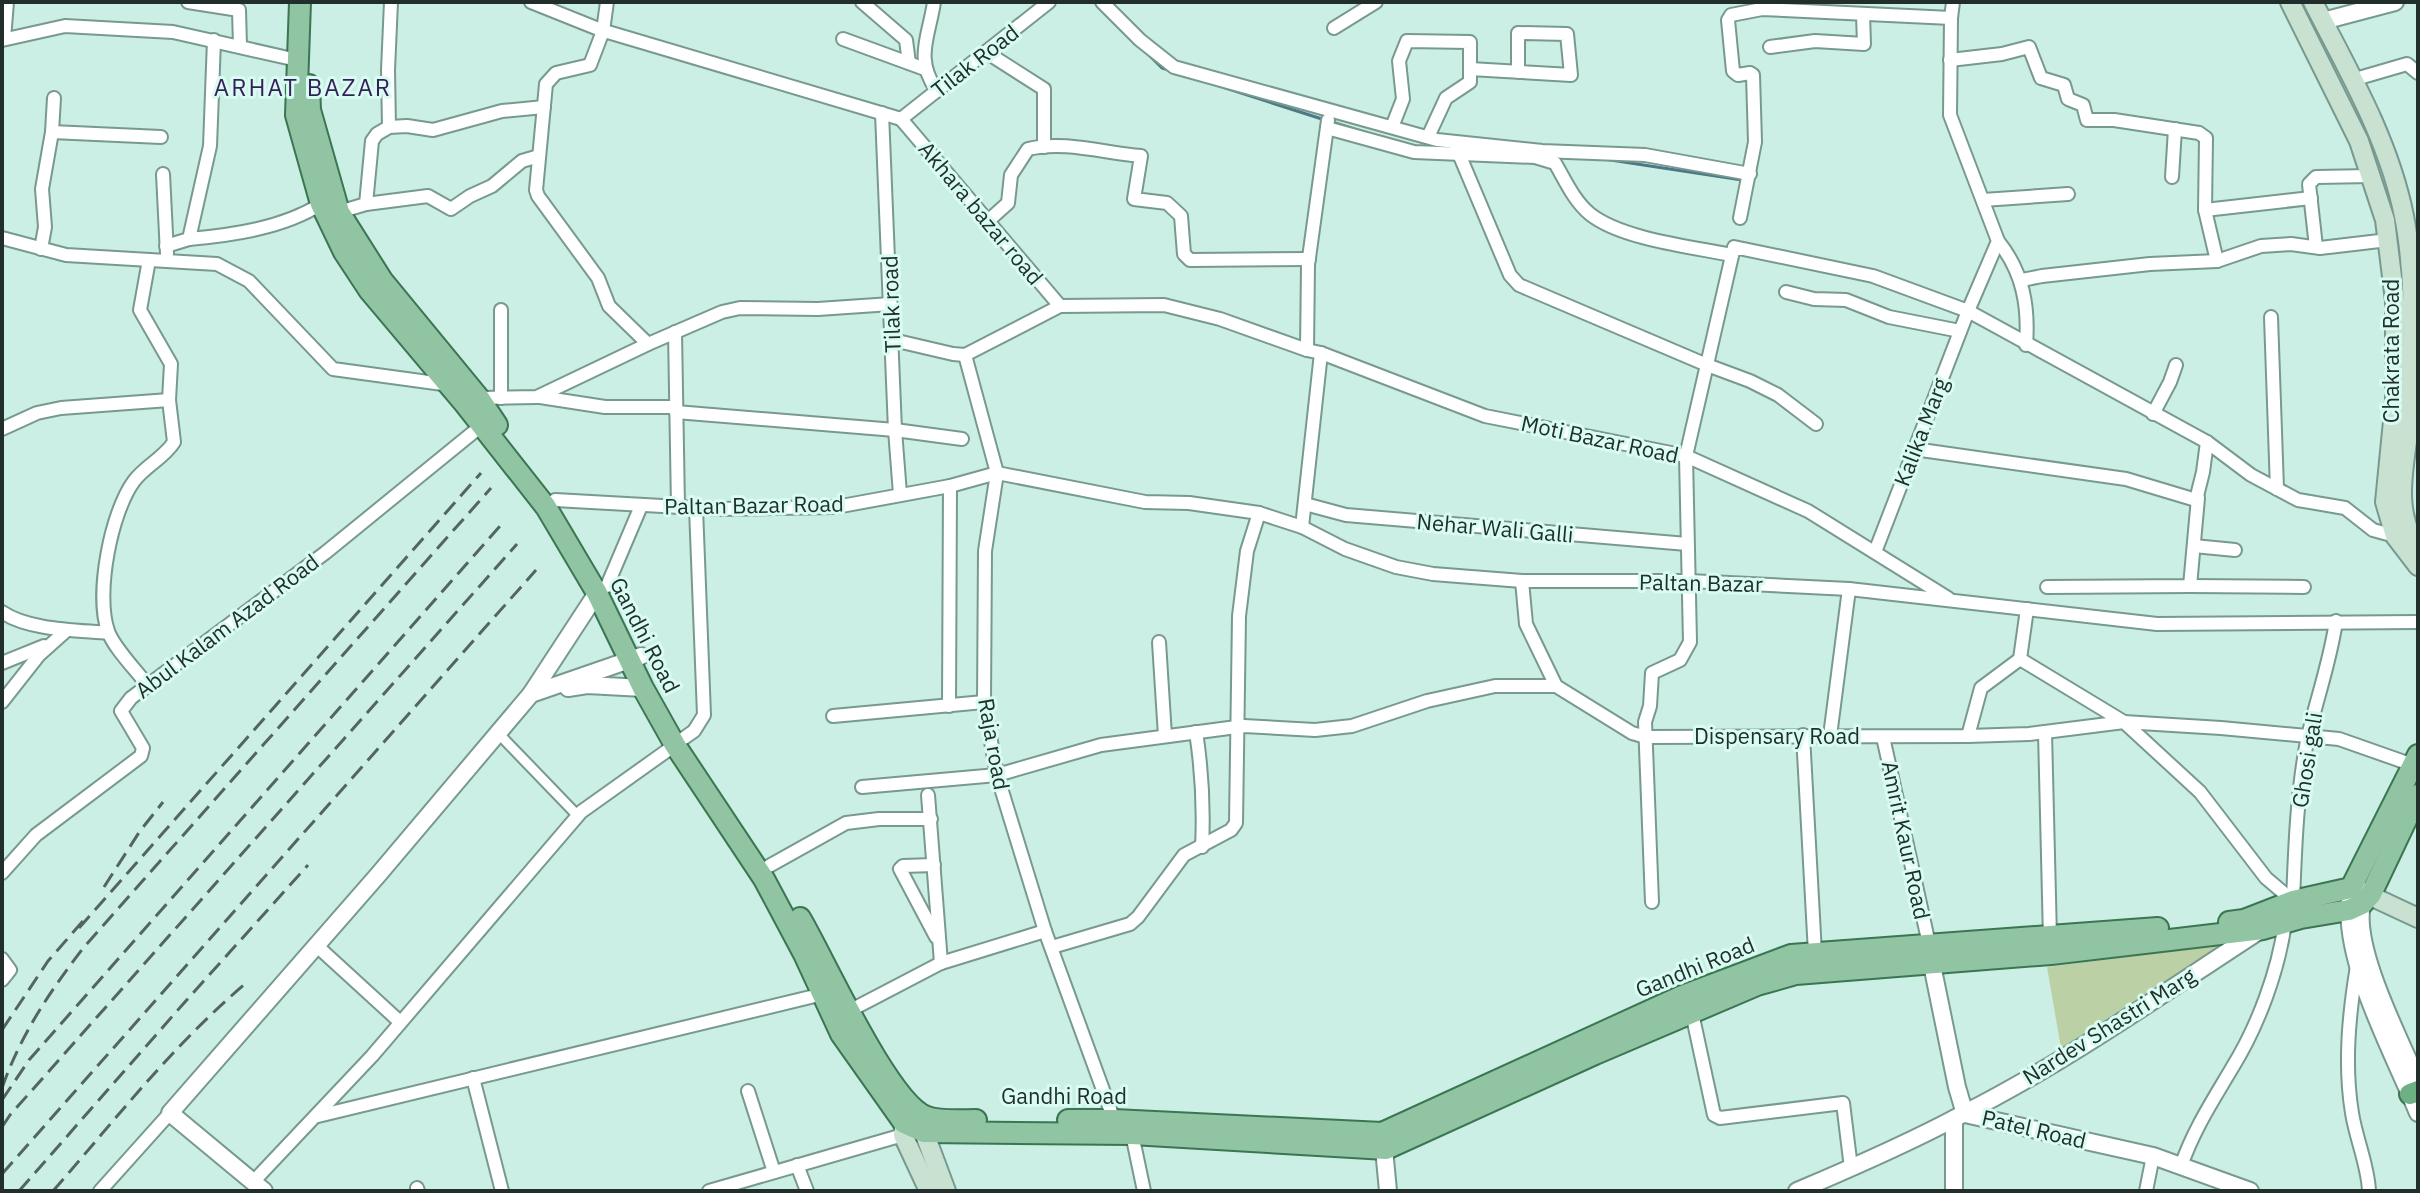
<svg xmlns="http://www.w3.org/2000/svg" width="2420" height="1193" font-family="'IBM Plex Sans',sans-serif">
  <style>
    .park { fill: #bbd0a5 }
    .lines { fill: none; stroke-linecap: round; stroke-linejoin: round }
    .stream { stroke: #4d7886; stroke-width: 3 }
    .pedestrian-casing { stroke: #789990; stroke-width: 13 }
    .minor-casing { stroke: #789990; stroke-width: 16 }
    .tertiary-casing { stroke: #789990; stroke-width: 20 }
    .secondary-casing { stroke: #789990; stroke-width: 22 }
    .primary-casing { stroke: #3a7651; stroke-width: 24 }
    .trunk-casing { stroke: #3a7651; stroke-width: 24 }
    .pedestrian { stroke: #fff; stroke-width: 9 }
    .minor { stroke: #fff; stroke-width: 12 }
    .tertiary { stroke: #fff; stroke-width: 16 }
    .secondary { stroke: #c8e1d1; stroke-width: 18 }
    .primary { stroke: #91c4a3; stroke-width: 20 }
    .trunk { stroke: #6cb084; stroke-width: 20 }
    .rail { stroke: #526560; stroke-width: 3; stroke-dasharray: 16 8; stroke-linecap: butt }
    .labels { text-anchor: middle; stroke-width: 6; stroke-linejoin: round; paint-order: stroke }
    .street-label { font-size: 22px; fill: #212e2b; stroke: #d8fcf2 }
    .neighbourhood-label { font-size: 24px; letter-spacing: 2px; fill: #361f59; stroke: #d8fcf2 }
  </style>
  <rect width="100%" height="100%" fill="#cbeee5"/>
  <polygon class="park" points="2221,945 2061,1048 2047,967"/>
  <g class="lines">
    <g class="stream">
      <polyline points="1147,53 1162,68 1169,70"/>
      <polyline points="1210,83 1325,120"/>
      <polyline points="1332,122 1367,133"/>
      <polyline points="1604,159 1742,180"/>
    </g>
    <defs>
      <polyline id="pedestrian" points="498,733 578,816"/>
      <g id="minor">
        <polyline points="188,2 239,10 240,46"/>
        <polyline points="531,2 601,30 901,119"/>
        <polyline points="862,2 906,40 909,63"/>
        <path d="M934,2C929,37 914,58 937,91"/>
        <polyline points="1102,2 1140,40 1174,67 1437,140 1542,151 1645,155 1750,174"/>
        <polyline points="1334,28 1376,2"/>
        <polyline points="4,39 7,2"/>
        <polyline points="843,39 925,69"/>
        <polyline points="2,40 65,26 173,32 297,60"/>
        <polyline points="1770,47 1815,41 1864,44 1863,14"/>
        <polyline points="986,52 1044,89 1044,147"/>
        <polyline points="1950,60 2002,54 2029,47 2041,78 2064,85 2068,99 2083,105 2087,120 2114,120 2199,133 2206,138 2205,210 2311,198"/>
        <polyline points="1470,69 1571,75 1567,34 1518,33 1518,72"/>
        <polyline points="2352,80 2407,64 2418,73"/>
        <polyline points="882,113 895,430 900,494"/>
        <polyline points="901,119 1060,306"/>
        <polyline points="901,119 1049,2"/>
        <polyline points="389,127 407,126 433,130 502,111 544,107"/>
        <polyline points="1392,127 1403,99 1399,61 1407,41 1470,42 1470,82 1446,98 1428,137"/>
        <path d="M1327,128L1414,152L1535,157L1555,163C1565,180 1574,201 1590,214C1621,239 1692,247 1732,255"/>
        <polyline points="52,132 161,137"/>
        <polyline points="1454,142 1510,275 1519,285 1707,365 1750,381 1778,395 1816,424"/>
        <polyline points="163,174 167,254"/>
        <polyline points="2172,177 2175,129"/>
        <polyline points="1983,200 2068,194"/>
        <polyline points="366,204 428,196 451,209 470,196 492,186 522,161 539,156"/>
        <polyline points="2205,210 2217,261"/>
        <polyline points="339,212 366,204 372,141 377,134 389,127 388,70 391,2"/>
        <polyline points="1740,218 1755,142 1753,75 1750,73 1738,75 1733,71 1728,20 1731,15 1762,9 1951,18"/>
        <path d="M988,221L1008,203L1011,175L1028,149C1064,140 1104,153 1141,156L1134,199L1167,203L1181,216L1184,254L1190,260L1309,259"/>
        <polyline points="2,238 66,255 217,264 249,281 333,369 450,385"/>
        <path d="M189,239C233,235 283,228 321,204"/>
        <path d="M1998,241C2023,272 2029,306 2026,345"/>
        <polyline points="166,246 189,239 210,146 214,40"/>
        <polyline points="2316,247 2309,184 2316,177 2371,176"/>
        <polyline points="41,249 45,227 42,189 52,132 54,98"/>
        <polyline points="2022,280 2042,276 2150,264 2217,261 2261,246 2291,244 2320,248 2388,240"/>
        <polyline points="1786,292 1814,299 1846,300 1889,317 1960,331"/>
        <polyline points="2271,317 2277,489"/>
        <polyline points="675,332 678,507"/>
        <polyline points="893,340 953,354 965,355 1060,306 1164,305 1220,319 1307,350 1321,353 1485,416 1686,456 1808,511 1948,598"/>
        <polyline points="648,344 722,312 740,308 818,309 891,304"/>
        <polyline points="1307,350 1308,265 1328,120"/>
        <polyline points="965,355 997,473 985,551 984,702 997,775 1045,931 1114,1120"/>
        <polyline points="540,397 605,407 676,407"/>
        <polyline points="479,398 537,397 648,344 609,306 598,278 538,196 536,190 546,84 556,73 590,65 603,31 607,2"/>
        <polyline points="501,398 501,310"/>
        <polyline points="676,412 895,430 962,439"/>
        <polyline points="2153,414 2170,382 2176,365"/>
        <polyline points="2,429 37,413 61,408 169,400"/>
        <polyline points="1914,449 2126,479 2196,500 2203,472 2207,442"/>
        <polyline points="555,500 716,509 836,507 950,486 997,473 1145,502 1189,503 1259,513 1302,527 1345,549 1396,567 1433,574 1522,581 1689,581 1849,589 2157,624 2418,622"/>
        <polyline points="1305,504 1346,515 1687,544"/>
        <polyline points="1302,527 1321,353"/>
        <polyline points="2194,546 2235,550"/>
        <polyline points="1875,552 1968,311 1998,241 1950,115 1951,18 1953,2"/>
        <polyline points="1522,581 1526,624 1556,686 1632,733 1646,737 1968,736 2029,734 2124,722 2221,728 2339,739 2413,765"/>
        <polyline points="607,586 641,506"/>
        <polyline points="2190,586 2304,587"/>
        <polyline points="2047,587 2190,586 2198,498"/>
        <polyline points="2027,609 2020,659 2124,722 2200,792 2266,878 2293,901"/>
        <path d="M2,612C28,630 76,630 108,633"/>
        <polyline points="1159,642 1165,736"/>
        <polyline points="2,663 44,646"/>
        <path d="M148,686C137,671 113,647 108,631C95,594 111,512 134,481C145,466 164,458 174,442L169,400L171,364L140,310L149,260"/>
        <polyline points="2,702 39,655 67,630"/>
        <polyline points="949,706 950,486"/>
        <polyline points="833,716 984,702"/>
        <path d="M1196,732C1202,771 1204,808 1202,847"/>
        <polyline points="2045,732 2050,938"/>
        <polyline points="1803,735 1815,953"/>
        <polyline points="1830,736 1849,589"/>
        <polyline points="1968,736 1981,688 2020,659"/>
        <polyline points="1883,737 1929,944"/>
        <polyline points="684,738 694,731 704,715 696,508"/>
        <polyline points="862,787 997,775 1101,745 1244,726 1315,730 1352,726 1427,701 1495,686 1556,686"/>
        <polyline points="928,795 941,963"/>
        <polyline points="934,865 903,866 900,869 936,937"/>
        <polyline points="769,866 846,823 879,819 931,819"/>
        <polyline points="2,873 36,835 141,756 143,748 121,711 131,698 325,553 481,426"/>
        <path d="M2293,901C2295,848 2297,793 2307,741C2316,700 2330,663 2336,621"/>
        <polyline points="1652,902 1645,722 1650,706 1652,673 1680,660 1690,642 1686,456 1734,247 1873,276 1968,311 2207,442 2251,475 2298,500 2345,508 2373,530 2395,536"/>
        <polyline points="317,946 400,1022"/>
        <polyline points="1052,947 1130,924 1138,917 1184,855 1231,830 1236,823 1239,616 1247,551 1259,513"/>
        <polyline points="2,959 10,970 2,980"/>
        <path d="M2357,966C2349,1014 2344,1064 2352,1113C2356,1139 2368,1165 2369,1191"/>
        <polyline points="849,1011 941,963 1045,931"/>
        <polyline points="1692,1013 1714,1115 1720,1118 1843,1103 1851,1168"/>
        <polyline points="473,1078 502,1191"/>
        <polyline points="748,1091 774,1172"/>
        <polyline points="318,1116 823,994"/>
        <polyline points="1132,1134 1144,1191"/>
        <polyline points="797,1165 807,1191"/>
        <path d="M2181,1166C2194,1129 2212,1102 2232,1068C2258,1026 2278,972 2285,923"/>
        <polyline points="254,1181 372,1056 581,812 675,745"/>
        <polyline points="417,1188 418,1191"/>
        <polyline points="100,1191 170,1113"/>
        <polyline points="709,1191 903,1135"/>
        <polyline points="2146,1191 2153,1156"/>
      </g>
      <g id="tertiary">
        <polyline points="2323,21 2395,2"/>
        <polyline points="568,688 587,685 643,688"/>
        <polyline points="531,694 641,656"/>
        <path d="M2350,900C2343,962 2394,1054 2418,1113"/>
        <path d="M2362,904C2352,948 2400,1039 2418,1082"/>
        <polyline points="1930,955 1957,1087 1965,1114 2153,1156 2250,1191"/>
        <polyline points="1954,1119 1954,1191"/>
        <polyline points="1383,1138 1388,1191"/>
        <polyline points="264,1191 170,1113 378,875 531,694 597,593"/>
        <path d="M1797,1191C1854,1167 1909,1143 1963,1114C2066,1062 2162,994 2259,931"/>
      </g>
      <g id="secondary">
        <polyline points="2290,2 2359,141 2385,220 2395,301 2395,401 2385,502 2395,536 2418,566"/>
        <path d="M2313,2C2348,70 2389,140 2404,216C2415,271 2414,348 2411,405C2409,453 2388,505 2418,548"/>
        <polyline points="2358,890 2418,918"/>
        <polyline points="907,1112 903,1135 929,1191"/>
        <polyline points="926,1120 924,1132 946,1191"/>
      </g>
      <g id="primary">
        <polyline points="300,2 296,115 321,204 344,252 369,290 465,404 546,507 597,593 643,688 675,745 764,879 804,954 841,1034 904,1123 924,1132 1132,1134 1386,1149 1595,1054 1757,985 1796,974 2051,954 2263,929 2301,918 2349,910 2362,904 2371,894 2418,795"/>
        <polyline points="309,85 310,110 339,212 382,280 479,398 497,425"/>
        <path d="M800,918C824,958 888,1103 927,1117C941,1122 962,1120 976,1120"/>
        <polyline points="2229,922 2244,920 2293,901 2351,888 2418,755"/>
        <polyline points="1068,1120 1114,1120 1382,1133 1682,996 1791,955 2158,928"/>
      </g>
      <polyline id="trunk" points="2410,1094 2418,1091"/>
    </defs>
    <use href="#pedestrian" class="pedestrian-casing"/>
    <use href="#minor" class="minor-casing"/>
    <use href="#tertiary" class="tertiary-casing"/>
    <use href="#secondary" class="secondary-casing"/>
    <use href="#primary" class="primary-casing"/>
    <use href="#trunk" class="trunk-casing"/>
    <use href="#pedestrian" class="pedestrian"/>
    <use href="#minor" class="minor"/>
    <use href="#tertiary" class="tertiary"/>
    <use href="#secondary" class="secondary"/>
    <use href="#primary" class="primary"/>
    <use href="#trunk" class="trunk"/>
    <g class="rail">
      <polyline points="104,887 140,831 163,802"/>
      <polyline points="79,928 481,473"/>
      <polyline points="2,1030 48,961 83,921"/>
      <path d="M2,1088C20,1036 50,991 84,947L491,488"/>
      <polyline points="2,1100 29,1060 500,526"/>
      <polyline points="2,1127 10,1115 517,544"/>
      <polyline points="2,1174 536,570"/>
      <polyline points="19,1191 184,1003 308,865"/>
      <path d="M53,1191C115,1120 173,1045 245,984"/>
    </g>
  </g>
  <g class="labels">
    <g class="street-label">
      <text transform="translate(975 61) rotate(-38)" y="8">Tilak Road</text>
      <text transform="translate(981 213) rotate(50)" y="8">Akhara bazar road</text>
      <text transform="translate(891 304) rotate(-92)" y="8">Tilak road</text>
      <text transform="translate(2391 351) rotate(-90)" y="8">Chakrata Road</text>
      <text transform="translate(1921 432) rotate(-69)" y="8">Kalika Marg</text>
      <text transform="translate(1600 439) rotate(12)" y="8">Moti Bazar Road</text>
      <text transform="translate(754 505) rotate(-1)" y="8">Paltan Bazar Road</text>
      <text transform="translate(1495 528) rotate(5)" y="8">Nehar Wali Galli</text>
      <text transform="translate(1701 583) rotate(1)" y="8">Paltan Bazar</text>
      <text transform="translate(227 626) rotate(-37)" y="8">Abul Kalam Azad Road</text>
      <text transform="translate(645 635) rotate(63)" y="8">Gandhi Road</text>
      <text x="1777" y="744">Dispensary Road</text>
      <text transform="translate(994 744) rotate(80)" y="8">Raja road</text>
      <text transform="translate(2307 760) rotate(-81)" y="8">Ghosi gali</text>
      <text transform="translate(1906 840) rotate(78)" y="8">Amrit Kaur Road</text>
      <text transform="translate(1695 967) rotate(-22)" y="8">Gandhi Road</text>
      <text transform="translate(2109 1026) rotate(-32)" y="8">Nardev Shastri Marg</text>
      <text x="1064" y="1104">Gandhi Road</text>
      <text transform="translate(2034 1129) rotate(13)" y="8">Patel Road</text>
    </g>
    <g class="neighbourhood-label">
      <text x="303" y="96">ARHAT BAZAR</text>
    </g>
  </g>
  <rect width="2420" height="1193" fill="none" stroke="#212e2b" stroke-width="8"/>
</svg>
